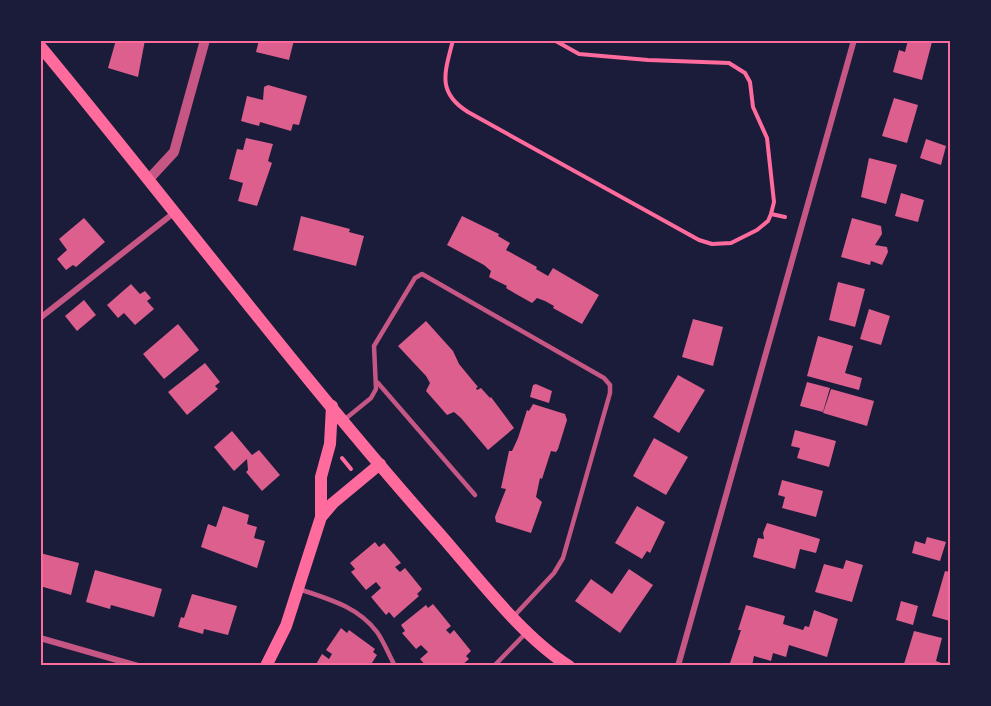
<svg xmlns="http://www.w3.org/2000/svg" width="991" height="706" font-family="'Nunito Sans',sans-serif">
  <style>
    .building { fill: #dd5f8e }
    .lines { fill: none; stroke-linecap: round; stroke-linejoin: round }
    .path { stroke: #ff6b9d; stroke-width: 4 }
    .service { stroke: #c65784; stroke-width: 4.5 }
    .minor { stroke: #c65784; stroke-width: 6 }
    .tertiary { stroke: #c65784; stroke-width: 10 }
    .secondary { stroke: #ff6b9d; stroke-width: 12 }
    .neatline { fill: none; stroke: #ff6b9d; stroke-width: 2 }
  </style>
  <rect width="100%" height="100%" fill="#1b1b3a"/>
  <g class="building">
    <polygon points="116,40 145,40 138,77 108,68"/>
    <polygon points="259,40 294,40 289,60 256,52"/>
    <polygon points="908,40 932,42 922,80 893,72 899,50 905,52"/>
    <polygon points="268,85 307,96 299,125 293,124 291,131 260,122 259,126 241,121 247,96 263,100 264,87"/>
    <polygon points="894,98 918,105 907,143 882,136"/>
    <polygon points="246,138 273,144 268,161 272,163 257,206 238,201 243,183 229,179 237,149 243,150"/>
    <polygon points="926,139 946,146 941,165 920,158"/>
    <polygon points="869,158 897,165 886,204 861,197"/>
    <polygon points="901,193 924,200 918,222 895,216"/>
    <polygon points="301,216 350,229 349,232 364,236 356,266 293,250"/>
    <polygon points="462,216 499,234 498,236 510,243 506,250 537,267 536,269 548,276 553,268 599,295 582,324 553,308 554,306 545,301 537,298 532,303 516,294 506,288 507,286 489,277 491,271 484,265 447,245"/>
    <polygon points="84,218 105,242 76,267 73,265 66,270 57,259 67,250 59,239"/>
    <polygon points="852,218 881,226 882,234 875,245 887,247 888,252 882,265 871,261 870,265 841,257"/>
    <polygon points="838,282 865,289 855,327 829,320"/>
    <polygon points="131,284 140,294 145,291 151,298 147,301 154,309 135,325 124,313 118,318 107,305"/>
    <polygon points="84,300 96,315 77,331 65,316"/>
    <polygon points="869,309 890,316 881,345 860,339"/>
    <polygon points="693,319 723,327 713,366 682,357"/>
    <polygon points="426,321 453,351 459,364 478,387 476,388 477,390 481,388 490,398 491,397 514,428 488,450 461,418 454,412 447,415 426,391 430,383 426,376 398,346"/>
    <polygon points="178,324 199,350 164,379 143,354"/>
    <polygon points="818,336 853,346 845,373 862,378 859,390 807,376"/>
    <polygon points="205,363 220,382 215,386 218,389 187,415 168,392"/>
    <polygon points="678,375 705,390 679,433 653,417"/>
    <polygon points="807,382 830,388 823,412 800,406"/>
    <polygon points="536,384 552,391 549,403 530,397 533,385"/>
    <polygon points="831,389 874,401 867,426 823,413"/>
    <polygon points="533,404 565,414 567,420 558,449 556,452 551,451 542,479 540,478 536,497 542,502 531,533 496,522 495,517 506,489 501,488 509,451 512,451 518,438 527,410 529,411"/>
    <polygon points="795,430 836,441 829,467 797,458 800,448 791,446"/>
    <polygon points="232,431 252,455 259,450 280,475 262,491 246,472 248,470 247,459 234,471 214,447"/>
    <polygon points="654,438 688,457 666,495 633,476"/>
    <polygon points="782,480 823,491 816,517 782,508 785,497 778,495"/>
    <polygon points="223,506 249,515 247,524 257,527 254,538 265,541 257,568 201,547 208,524 216,527"/>
    <polygon points="637,506 665,522 650,553 647,551 642,559 615,543"/>
    <polygon points="767,523 820,539 816,553 800,549 795,569 753,557 758,538 764,539 763,533"/>
    <polygon points="927,537 946,542 940,561 912,553 915,541 925,544"/>
    <polygon points="375,542 379,547 384,543 401,563 395,567 400,572 405,568 422,589 417,594 419,596 394,618 389,612 386,615 371,597 381,588 376,582 366,590 351,572 355,569 350,563"/>
    <polygon points="40,553 79,563 71,595 40,586"/>
    <polygon points="846,560 863,565 852,602 815,592 824,564 843,569"/>
    <polygon points="629,569 653,585 620,633 575,601 591,579 612,594"/>
    <polygon points="95,570 162,589 154,617 111,605 110,609 86,602"/>
    <polygon points="945,571 950,572 950,621 932,616"/>
    <polygon points="192,594 237,606 228,635 204,629 203,634 178,627 181,617 184,618"/>
    <polygon points="901,601 918,606 913,625 896,620"/>
    <polygon points="433,604 451,626 446,630 450,634 454,630 471,651 466,656 469,659 461,666 426,666 420,659 428,652 421,645 416,649 402,633 405,631 401,625 426,605 428,608"/>
    <polygon points="746,605 785,616 783,624 803,630 805,626 809,627 814,610 838,619 827,657 789,645 786,657 773,653 771,661 754,656 752,666 729,666 741,630 738,630"/>
    <polygon points="341,628 347,633 349,630 375,649 373,652 377,655 370,666 315,666 322,654 329,659 332,654 326,650"/>
    <polygon points="914,631 942,638 936,661 950,666 904,664"/>
  </g>
  <g class="lines">
    <g class="path">
      <path d="M453,40C445,72 436,92 468,112L699,240L712,244L731,243L757,230L768,221L771,214L774,202L767,138L753,107L750,82L745,73L729,63L648,60L579,54L554,40"/>
      <polyline points="771,214 785,217"/>
      <polyline points="342,458 351,469"/>
    </g>
    <g class="service">
      <polyline points="378,383 475,495"/>
      <polyline points="344,420 371,398 376,389 374,346 415,278 422,274 604,378 610,385 610,393 563,558 554,573 514,616"/>
      <path d="M299,589C328,599 357,606 377,632C384,642 389,655 395,666"/>
      <polyline points="494,666 525,634"/>
    </g>
    <g class="minor">
      <polyline points="40,318 175,212"/>
      <polyline points="40,638 138,666"/>
      <polyline points="678,666 854,40"/>
    </g>
    <polyline class="tertiary" points="149,179 174,152 205,40"/>
    <g class="secondary">
      <path d="M40,46C171,204 294,369 430,523C471,568 518,634 569,666"/>
      <polyline points="321,517 321,477 330,444 332,406"/>
      <polyline points="266,666 286,626 321,517 333,503 380,464"/>
    </g>
  </g>
  <rect width="991" height="706" fill="none" stroke="#1b1b3a" stroke-width="84"/>
  <rect x="42" y="42" width="907" height="622" class="neatline"/>
</svg>
